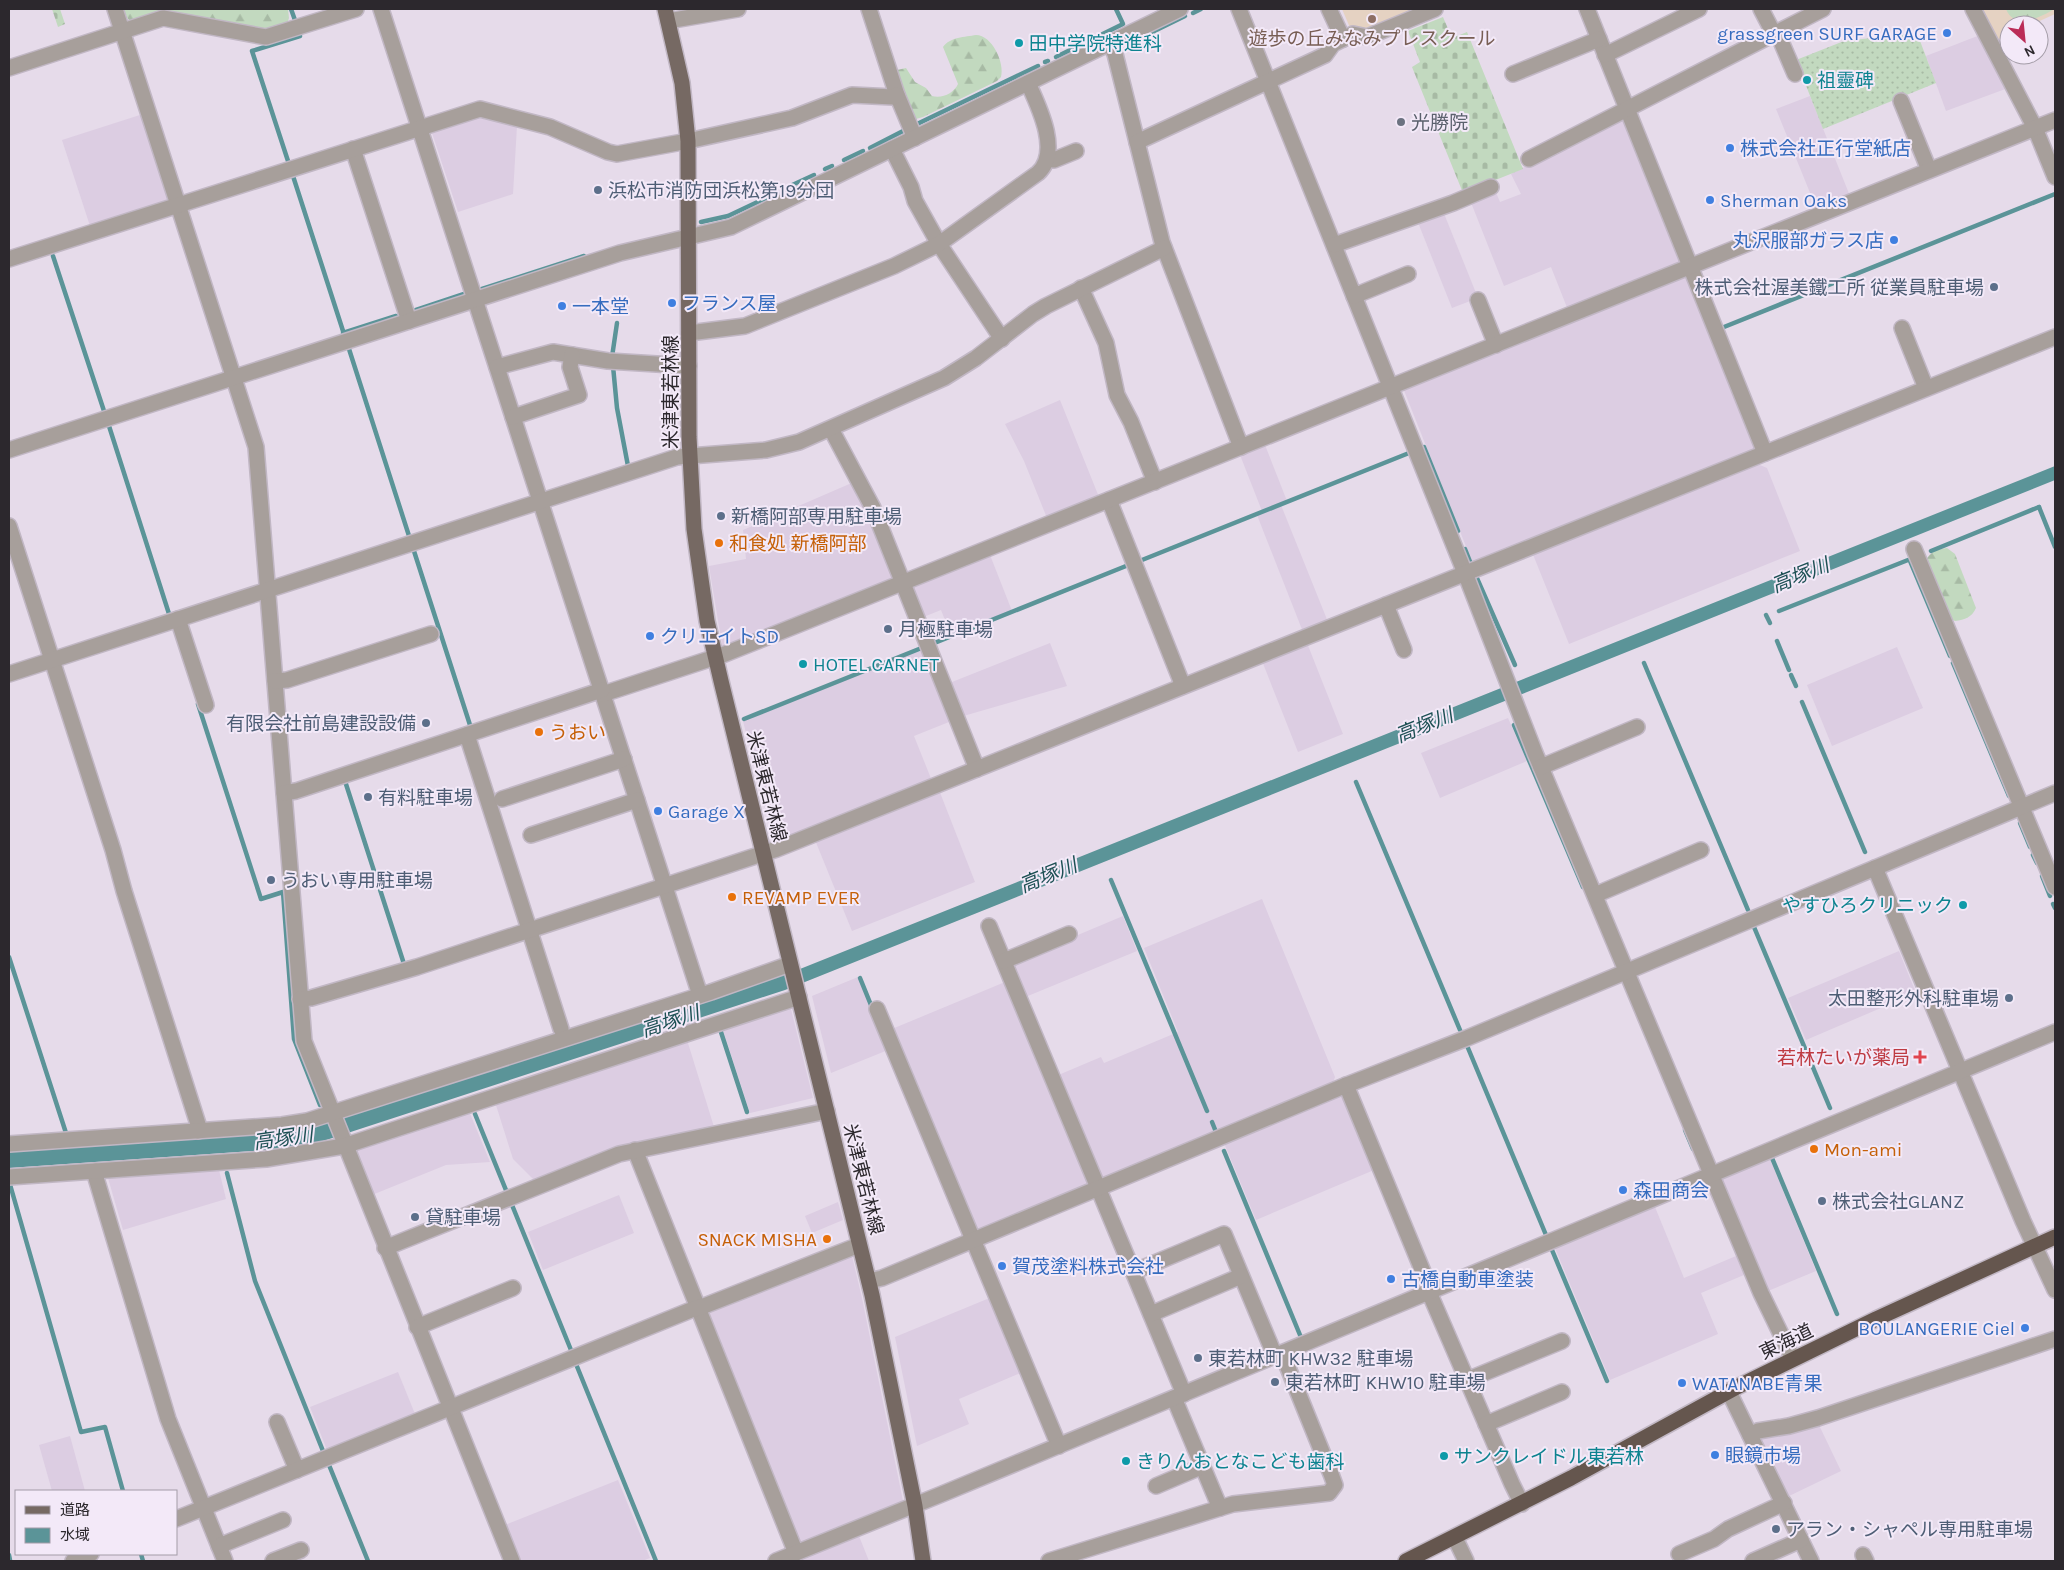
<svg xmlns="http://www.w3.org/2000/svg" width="2064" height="1570" font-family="Karla,'Noto Sans JP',sans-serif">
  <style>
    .built { fill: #dccde2 }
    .education { fill: #e5d2c2 }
    .grass { fill: url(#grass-dots) }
    .forest { fill: url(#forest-firs) }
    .cemetery { fill: url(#cemetery-stones) }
    .water { fill: #5b9498 }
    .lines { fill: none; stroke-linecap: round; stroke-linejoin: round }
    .stream { stroke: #5b9498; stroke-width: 4.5 }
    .minor-casing { stroke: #c1b7c4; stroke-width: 18 }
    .major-casing { stroke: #c1b7c4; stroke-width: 18 }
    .highway-casing { stroke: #c1b7c4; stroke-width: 18 }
    .minor { stroke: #a79f9b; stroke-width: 15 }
    .major { stroke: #766963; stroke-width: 15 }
    .highway { stroke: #65564e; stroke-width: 15 }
    .education-dot { fill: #8d6e63; stroke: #f3e9f8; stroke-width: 2 }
    .shop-dot { fill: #3f7fe0; stroke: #f3e9f8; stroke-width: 2 }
    .culture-dot { fill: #0f9aa8; stroke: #f3e9f8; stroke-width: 2 }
    .worship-dot { fill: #6b7280; stroke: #f3e9f8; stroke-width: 2 }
    .service-dot { fill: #5c6f8a; stroke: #f3e9f8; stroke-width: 2 }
    .food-dot { fill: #e8710a; stroke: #f3e9f8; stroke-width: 2 }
    .health-dot { fill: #e0444e; stroke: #f3e9f8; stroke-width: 2 }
    .labels { text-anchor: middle; stroke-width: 4; stroke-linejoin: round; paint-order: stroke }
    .shop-label { font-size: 19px; fill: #366cbe; stroke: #f3e9f8; text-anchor: start }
    .education-label { font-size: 19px; fill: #785e54; stroke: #f3e9f8 }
    .culture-label { font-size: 19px; fill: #0d838f; stroke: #f3e9f8; text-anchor: start }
    .worship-label { font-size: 19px; fill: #5b616d; stroke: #f3e9f8; text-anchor: start }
    .service-label { font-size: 19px; fill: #4e5e75; stroke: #f3e9f8; text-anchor: start }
    .street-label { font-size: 19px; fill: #2c282d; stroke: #f3e9f8 }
    .food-label { font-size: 19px; fill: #c56008; stroke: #f3e9f8; text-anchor: start }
    .health-label { font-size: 19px; fill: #be3a42; stroke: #f3e9f8; text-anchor: end }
    .water-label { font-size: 20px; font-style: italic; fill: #1d5054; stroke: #f3e9f8 }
  </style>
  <defs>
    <pattern id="grass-dots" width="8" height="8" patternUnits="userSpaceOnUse" patternTransform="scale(1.25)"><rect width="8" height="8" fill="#c2d9bf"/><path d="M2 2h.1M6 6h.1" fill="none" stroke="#a7baa4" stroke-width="1.8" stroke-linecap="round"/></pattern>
    <pattern id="forest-firs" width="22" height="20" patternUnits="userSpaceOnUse" patternTransform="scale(1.25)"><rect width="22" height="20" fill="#c2d9bf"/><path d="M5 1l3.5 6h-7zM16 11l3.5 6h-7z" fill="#a7baa4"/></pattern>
    <pattern id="cemetery-stones" width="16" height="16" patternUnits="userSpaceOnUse" patternTransform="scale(1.25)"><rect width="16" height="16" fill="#c2d9bf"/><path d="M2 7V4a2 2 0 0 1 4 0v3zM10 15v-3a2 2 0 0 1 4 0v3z" fill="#a7baa4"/></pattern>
  </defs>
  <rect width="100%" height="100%" fill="#e6dbea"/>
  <g class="built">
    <polygon points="1980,35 2008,88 1946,111 1926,56"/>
    <polygon points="1810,96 1850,196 1817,210 1776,109"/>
    <polygon points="143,114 170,200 90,226 62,140"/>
    <polygon points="1624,115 1683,261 1681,265 1568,310 1551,267 1504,286 1470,200 1495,190 1500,202 1521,194 1511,174"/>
    <polygon points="479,118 517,126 513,194 458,212 432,133"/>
    <polygon points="1443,211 1478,298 1452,308 1417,220"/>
    <polygon points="1685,276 1689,277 1758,450 1473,564 1403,388"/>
    <polygon points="1060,400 1099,497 1047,518 1024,461 1005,424"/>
    <polygon points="1265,445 1287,501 1262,511 1240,455"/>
    <polygon points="1755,463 1767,468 1800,551 1569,644 1532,552"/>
    <polygon points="854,482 895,575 893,580 726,646 722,645 709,566 746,559 743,530"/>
    <polygon points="1281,505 1328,622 1303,632 1257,515"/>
    <polygon points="990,555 1012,611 951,635 941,610 921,618 909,588"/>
    <polygon points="1050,643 1067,686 960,717 947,684"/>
    <polygon points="1307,643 1343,734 1298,752 1262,661"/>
    <polygon points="1897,647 1923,708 1832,746 1807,685"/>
    <polygon points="925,648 954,720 914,736 932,781 774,844 743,721"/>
    <polygon points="1508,718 1527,761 1440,798 1421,753"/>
    <polygon points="939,790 975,882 852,931 815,840"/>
    <polygon points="1262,899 1335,1077 1333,1083 1103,1179 1097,1176 1056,1076 1101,1057 1104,1063 1178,1032 1144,948"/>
    <polygon points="1123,916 1137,951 1023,998 1009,964"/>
    <polygon points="1899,951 1916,993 1806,1040 1788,998"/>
    <polygon points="858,977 888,1050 831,1073 812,996"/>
    <polygon points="1005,982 1088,1180 1085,1186 980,1230 974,1228 892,1029"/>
    <polygon points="790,1005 813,1098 750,1113 722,1027"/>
    <polygon points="687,1040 715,1130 536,1182 513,1159 495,1102"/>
    <polygon points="1338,1096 1344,1098 1374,1170 1256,1220 1224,1143"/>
    <polygon points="469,1111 490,1162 446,1165 372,1195 353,1149"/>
    <polygon points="1770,1159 1816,1271 1768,1291 1722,1179"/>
    <polygon points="219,1170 226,1199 123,1230 108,1178"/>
    <polygon points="619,1195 634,1233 543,1270 528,1232"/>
    <polygon points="838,1202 843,1220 812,1233 805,1216"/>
    <polygon points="1655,1207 1684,1278 1736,1256 1744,1275 1701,1293 1718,1334 1610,1380 1555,1248"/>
    <polygon points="848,1254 852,1256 862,1298 903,1501 801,1543 796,1541 707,1311"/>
    <polygon points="992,1297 1023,1372 959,1399 969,1424 917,1446 895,1337"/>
    <polygon points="398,1372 415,1414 327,1450 310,1407"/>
    <polygon points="1818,1423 1841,1471 1787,1497 1759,1439 1761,1435"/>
    <polygon points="70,1436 85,1491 52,1491 39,1445"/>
    <polygon points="618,1480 650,1558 642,1561 519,1561 505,1525"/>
    <polygon points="859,1536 869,1561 798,1561"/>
  </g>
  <g class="education">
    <polygon points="1342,9 1423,9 1366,32 1351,30"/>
    <polygon points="1979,9 2055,9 2055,14 2031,25 2009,25 2009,35 1996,40"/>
  </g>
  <polygon class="grass" points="1917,33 1936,83 1823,129 1796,60 1844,41"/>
  <g class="forest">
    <polygon points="123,9 288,9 289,18 287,24 273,30 132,22 128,19"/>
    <path d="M2006,9H2054C2040,18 2014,30 2006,9Z"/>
    <path d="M976,35C992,35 1005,63 1001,77L997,81L923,117L916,119L912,116L895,74L897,70L906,68L915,82L926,88L932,96C942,99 954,93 958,84L943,47C950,37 965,37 976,35Z"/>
    <path d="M1947,548L1955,554L1976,608C1972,617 1965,620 1955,621L1951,619L1926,560C1930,552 1938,549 1947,548Z"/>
  </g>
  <g class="cemetery">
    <polygon points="52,9 60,9 65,24 58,27"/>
    <polygon points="1443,17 1452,38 1467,32 1523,169 1463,193 1412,67 1420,62 1408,31"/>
  </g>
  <polygon class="water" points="2055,466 2055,480 785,990 320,1142 265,1150 9,1168 9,1152 264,1134 316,1126 738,990 800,969"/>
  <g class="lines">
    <g class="stream">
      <polyline points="291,9 296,23"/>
      <polyline points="1193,13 1201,9"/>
      <polyline points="1138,39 1185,16"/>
      <polyline points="1056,57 1123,24 1116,9"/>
      <polyline points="1045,62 1048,61"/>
      <polyline points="915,125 1038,66"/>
      <polyline points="870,148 905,130"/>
      <polyline points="844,160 863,151"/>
      <polyline points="288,161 252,51 300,36 299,32"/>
      <polyline points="825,169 832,166"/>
      <polyline points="293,176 344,334"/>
      <polyline points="788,187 814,175"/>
      <polyline points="701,222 728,216 777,193"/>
      <polyline points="53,256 104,411"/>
      <polyline points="482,289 584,256"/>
      <polyline points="416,310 464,294"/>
      <polyline points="1719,329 2055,194"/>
      <polyline points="343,333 396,316"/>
      <polyline points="349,349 410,539"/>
      <polyline points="612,357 617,323"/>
      <polyline points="613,366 617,408 628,466"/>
      <polyline points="109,426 170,617"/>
      <polyline points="1422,448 1424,447 1458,531"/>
      <polyline points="2039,507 2055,547"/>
      <polyline points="413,548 470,725"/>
      <polyline points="1465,549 1471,564"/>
      <polyline points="1931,551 2039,507"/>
      <polyline points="1910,561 1950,656"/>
      <polyline points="1137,562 1409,453"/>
      <polyline points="1476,576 1515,665"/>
      <polyline points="1779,611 1908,560"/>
      <polyline points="1766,615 1770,623"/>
      <polyline points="1777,641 1789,670"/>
      <polyline points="932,644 1131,564"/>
      <polyline points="1644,663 1748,910"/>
      <polyline points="1953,663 2009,796"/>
      <polyline points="1791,675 1796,686"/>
      <polyline points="1802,702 1865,852"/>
      <polyline points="198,704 261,899 283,892 294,1039 320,1105"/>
      <polyline points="744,719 924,647"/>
      <polyline points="1514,725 1583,887"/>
      <polyline points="345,781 404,964 408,963"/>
      <polyline points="1356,782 1460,1030"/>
      <polyline points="2020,823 2030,847"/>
      <polyline points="2033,855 2037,863"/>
      <polyline points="2042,876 2050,896"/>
      <polyline points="1111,880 1207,1111"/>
      <polyline points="2053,904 2055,908"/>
      <polyline points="1754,927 1830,1108"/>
      <polyline points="9,957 66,1133"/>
      <polyline points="860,978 873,1010"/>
      <polyline points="720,1029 747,1112"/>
      <polyline points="1468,1048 1546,1235"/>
      <polyline points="475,1114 571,1350"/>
      <polyline points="1212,1122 1216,1132"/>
      <polyline points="1685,1130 1693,1149"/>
      <polyline points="1224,1151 1300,1335"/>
      <polyline points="1772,1158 1837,1314"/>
      <polyline points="227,1173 255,1281 323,1451"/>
      <polyline points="9,1181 81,1432 105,1427 123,1491"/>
      <polyline points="1552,1250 1607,1381"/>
      <polyline points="576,1364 656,1561"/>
      <polyline points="329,1465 368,1561"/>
      <polyline points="141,1554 143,1561"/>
      <polyline points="9,1555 10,1560"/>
    </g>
    <defs>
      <g id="minor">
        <polyline points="115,9 256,447 304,1041 512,1561"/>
        <polyline points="381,9 700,995"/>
        <polyline points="869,9 897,95 915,138"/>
        <polyline points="1239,9 1465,573 1535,753 1761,1293 1793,1359"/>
        <polyline points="1329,9 1343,39"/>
        <polyline points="1587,9 1765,453"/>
        <polyline points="1761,9 1774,34"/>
        <polyline points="1973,9 2035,128 2055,177"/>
        <polyline points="668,21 738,9"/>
        <polyline points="1777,32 1795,74"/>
        <polyline points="1110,43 1115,54 1162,242 1241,447"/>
        <polyline points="1605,55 1699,9"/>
        <polyline points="9,68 163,18 266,37 356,9"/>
        <polyline points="1513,74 1599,39"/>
        <polyline points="1901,101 1929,170"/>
        <polyline points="1137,142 1325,55 1333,44 1353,34 1367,37 1435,9"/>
        <polyline points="353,149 409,321"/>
        <polyline points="892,149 911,187 915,201 939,244 1002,339"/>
        <polyline points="1048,159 1054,160 1076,151"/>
        <polyline points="1529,159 1823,9"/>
        <polyline points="1334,245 1453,203 1491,187"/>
        <polyline points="9,259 480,109 550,127 608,152 617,154 688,141 792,118 852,95 893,97 897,95"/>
        <polyline points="1081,288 1106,343 1117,395 1131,422 1155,482"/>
        <polyline points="1354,296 1408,274"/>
        <polyline points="1478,300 1496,345"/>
        <polyline points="1902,328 1926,388"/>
        <path d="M689,333L745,326L894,266L939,244L1038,173C1061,152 1039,107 1028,83"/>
        <polyline points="497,367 553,352 608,361 689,366"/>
        <polyline points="513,417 579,395 570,367 572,355"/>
        <polyline points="831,429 873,508 977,769"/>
        <polyline points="9,450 620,253 731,227 1180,9"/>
        <polyline points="1109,500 1183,686"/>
        <polyline points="9,526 113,850 124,891 198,1124 198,1131"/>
        <polyline points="1914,549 2055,887"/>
        <polyline points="1386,605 1404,650"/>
        <polyline points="178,619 206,705"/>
        <polyline points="9,674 677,457 766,450 799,442 944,378 976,358 1033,314 1046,306 1164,248"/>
        <polyline points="275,681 287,680 431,634"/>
        <polyline points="603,694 725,654 2055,120"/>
        <polyline points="467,735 561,1029"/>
        <polyline points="1541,767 1637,727"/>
        <polyline points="284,793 296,791 602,690"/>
        <polyline points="502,799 624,759"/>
        <polyline points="531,835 637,800"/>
        <polyline points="1875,868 2023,1221 2055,1290"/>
        <polyline points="1595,895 1701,850"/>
        <polyline points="989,926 1184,1394"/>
        <polyline points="1004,961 1069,934"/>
        <polyline points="300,999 311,998 417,967 777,849 2055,337"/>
        <polyline points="877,1009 1059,1446"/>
        <polyline points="1346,1085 1431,1291"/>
        <polyline points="9,1144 282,1125 307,1121 711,992 790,964"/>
        <polyline points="635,1150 796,1553"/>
        <polyline points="96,1171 96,1178 168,1419 225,1561"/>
        <polyline points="9,1177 266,1159 344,1146 799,997"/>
        <polyline points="385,1248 619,1154 827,1111"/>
        <polyline points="1133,1272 1224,1234 1275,1356"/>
        <polyline points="869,1281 882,1278 1344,1086 1467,1038 2055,793"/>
        <polyline points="1429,1292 1512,1484 1522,1504"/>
        <polyline points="1151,1314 1241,1276"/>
        <polyline points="417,1327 513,1288"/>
        <polyline points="1467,1380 1562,1341"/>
        <polyline points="1729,1392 1811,1561"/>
        <polyline points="1174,1398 1220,1508"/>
        <polyline points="277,1422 297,1470"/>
        <polyline points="1486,1424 1562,1392"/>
        <polyline points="1750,1435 1758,1431 1789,1426 1818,1418 2055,1339"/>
        <polyline points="1156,1486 1203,1466"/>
        <polyline points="176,1519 691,1310 704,1306 859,1245"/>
        <polyline points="1455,1538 1466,1561"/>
        <polyline points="219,1546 283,1520"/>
        <polyline points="1679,1554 1714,1539 1728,1529 1784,1503"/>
        <polyline points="1863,1555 1866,1561"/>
        <polyline points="73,1561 91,1554"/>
        <polyline points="273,1561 301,1550"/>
        <polyline points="776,1561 942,1494 2055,1032"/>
        <polyline points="1049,1561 1233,1504 1329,1493 1335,1485 1331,1474 1282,1353"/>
        <polyline points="1753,1561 1801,1540"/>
      </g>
      <polyline id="major" points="665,9 682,83 688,141 689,437 694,529 707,621 721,681 872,1295 915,1506 923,1561"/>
      <polyline id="highway" points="1406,1561 1571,1478 1737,1387 1876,1319 2055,1237"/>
    </defs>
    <use href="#minor" class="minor-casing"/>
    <use href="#major" class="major-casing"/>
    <use href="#highway" class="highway-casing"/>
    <use href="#minor" class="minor"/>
    <use href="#major" class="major"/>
    <use href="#highway" class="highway"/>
  </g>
  <circle class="education-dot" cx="1372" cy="19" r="5"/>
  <g class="shop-dot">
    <circle cx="1947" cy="33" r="5"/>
    <circle cx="1730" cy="148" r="5"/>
    <circle cx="1710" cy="200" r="5"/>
    <circle cx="1894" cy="240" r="5"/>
    <circle cx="672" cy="303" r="5"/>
    <circle cx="562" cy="306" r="5"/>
    <circle cx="650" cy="636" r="5"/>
    <circle cx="658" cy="811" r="5"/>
    <circle cx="1623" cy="1190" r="5"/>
    <circle cx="1002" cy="1266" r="5"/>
    <circle cx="1391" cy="1279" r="5"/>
    <circle cx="2025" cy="1328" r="5"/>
    <circle cx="1682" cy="1383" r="5"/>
    <circle cx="1715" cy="1455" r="5"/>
  </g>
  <g class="culture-dot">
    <circle cx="1019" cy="43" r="5"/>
    <circle cx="1807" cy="80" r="5"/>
    <circle cx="803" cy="664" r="5"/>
    <circle cx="1963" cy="905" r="5"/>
    <circle cx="1444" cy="1456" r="5"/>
    <circle cx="1126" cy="1461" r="5"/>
  </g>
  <circle class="worship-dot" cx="1401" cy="122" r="5"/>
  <g class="service-dot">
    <circle cx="598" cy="190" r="5"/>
    <circle cx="1994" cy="287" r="5"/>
    <circle cx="721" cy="516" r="5"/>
    <circle cx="888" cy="629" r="5"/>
    <circle cx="426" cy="723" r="5"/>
    <circle cx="368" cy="797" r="5"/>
    <circle cx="271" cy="880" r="5"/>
    <circle cx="2009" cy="998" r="5"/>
    <circle cx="1822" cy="1201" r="5"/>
    <circle cx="415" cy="1217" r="5"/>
    <circle cx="1198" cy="1358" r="5"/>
    <circle cx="1275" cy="1382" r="5"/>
    <circle cx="1776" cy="1529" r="5"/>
  </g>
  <g class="food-dot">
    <circle cx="719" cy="543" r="5"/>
    <circle cx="539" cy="732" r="5"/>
    <circle cx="732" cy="897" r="5"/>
    <circle cx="1814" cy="1149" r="5"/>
    <circle cx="827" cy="1239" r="5"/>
  </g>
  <path class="health-dot" d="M1917.5 1049.5h5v5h5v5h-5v5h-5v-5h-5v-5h5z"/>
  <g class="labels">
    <g class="shop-label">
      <text x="1937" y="40" text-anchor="end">grassgreen SURF GARAGE</text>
      <text x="1740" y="155">株式会社正行堂紙店</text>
      <text x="1720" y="207">Sherman Oaks</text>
      <text x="1884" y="247" text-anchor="end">丸沢服部ガラス店</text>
      <text x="682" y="310">フランス屋</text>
      <text x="572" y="313">一本堂</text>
      <text x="660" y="643">クリエイトSD</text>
      <text x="668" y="818">Garage X</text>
      <text x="1633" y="1197">森田商会</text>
      <text x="1012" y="1273">賀茂塗料株式会社</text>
      <text x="1401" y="1286">古橋自動車塗装</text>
      <text x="2015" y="1335" text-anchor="end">BOULANGERIE Ciel</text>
      <text x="1692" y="1390">WATANABE青果</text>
      <text x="1725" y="1462">眼鏡市場</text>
    </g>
    <g class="education-label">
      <text x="1372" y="45">遊歩の丘みなみプレスクール</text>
    </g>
    <g class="culture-label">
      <text x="1029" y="50">田中学院特進科</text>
      <text x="1817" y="87">祖靈碑</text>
      <text x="813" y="671">HOTEL CARNET</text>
      <text x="1953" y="912" text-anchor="end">やすひろクリニック</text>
      <text x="1454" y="1463">サンクレイドル東若林</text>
      <text x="1136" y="1468">きりんおとなこども歯科</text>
    </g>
    <g class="worship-label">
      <text x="1411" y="129">光勝院</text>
    </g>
    <g class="service-label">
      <text x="608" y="197">浜松市消防団浜松第19分団</text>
      <text x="1984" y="294" text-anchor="end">株式会社渥美鐵工所 従業員駐車場</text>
      <text x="731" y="523">新橋阿部専用駐車場</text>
      <text x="898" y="636">月極駐車場</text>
      <text x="416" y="730" text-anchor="end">有限会社前島建設設備</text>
      <text x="378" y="804">有料駐車場</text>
      <text x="281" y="887">うおい専用駐車場</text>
      <text x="1999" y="1005" text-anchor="end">太田整形外科駐車場</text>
      <text x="1832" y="1208">株式会社GLANZ</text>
      <text x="425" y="1224">貸駐車場</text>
      <text x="1208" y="1365">東若林町 KHW32 駐車場</text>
      <text x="1285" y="1389">東若林町 KHW10 駐車場</text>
      <text x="1786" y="1536">アラン・シャペル専用駐車場</text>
    </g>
    <g class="street-label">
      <text transform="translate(670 392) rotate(-90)" y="7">米津東若林線</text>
      <text transform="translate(767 786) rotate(76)" y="7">米津東若林線</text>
      <text transform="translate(864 1179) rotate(76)" y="7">米津東若林線</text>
      <text transform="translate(1786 1341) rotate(-26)" y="7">東海道</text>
    </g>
    <g class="food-label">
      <text x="729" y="550">和食処 新橋阿部</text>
      <text x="549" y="739">うおい</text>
      <text x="742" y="904">REVAMP EVER</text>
      <text x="1824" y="1156">Mon-ami</text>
      <text x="817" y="1246" text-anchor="end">SNACK MISHA</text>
    </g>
    <g class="health-label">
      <text x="1910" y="1064">若林たいが薬局</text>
    </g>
    <g class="water-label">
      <text transform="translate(1800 575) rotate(-22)" y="7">高塚川</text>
      <text transform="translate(1424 725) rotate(-22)" y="7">高塚川</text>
      <text transform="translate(1048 875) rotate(-22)" y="7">高塚川</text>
      <text transform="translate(670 1021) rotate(-18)" y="7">高塚川</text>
      <text transform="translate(283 1138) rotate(-8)" y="7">高塚川</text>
    </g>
  </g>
  <rect width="2064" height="1570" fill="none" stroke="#2c282d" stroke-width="20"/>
  <rect x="15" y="1490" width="162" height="65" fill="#f3e9f8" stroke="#a39ca7"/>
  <rect x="25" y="1506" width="25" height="8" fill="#766963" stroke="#a39ca7"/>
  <text x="60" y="1515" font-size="15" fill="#2c282d">道路</text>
  <rect x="25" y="1528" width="25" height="15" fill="#5b9498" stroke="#a39ca7"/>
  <text x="60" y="1540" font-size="15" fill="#2c282d">水域</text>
  <g transform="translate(2024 40) rotate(153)"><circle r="24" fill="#f3e9f8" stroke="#a39ca7"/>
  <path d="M0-4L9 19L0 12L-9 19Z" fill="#bb2c57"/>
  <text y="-8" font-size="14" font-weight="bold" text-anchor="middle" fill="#2c282d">N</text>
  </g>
</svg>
